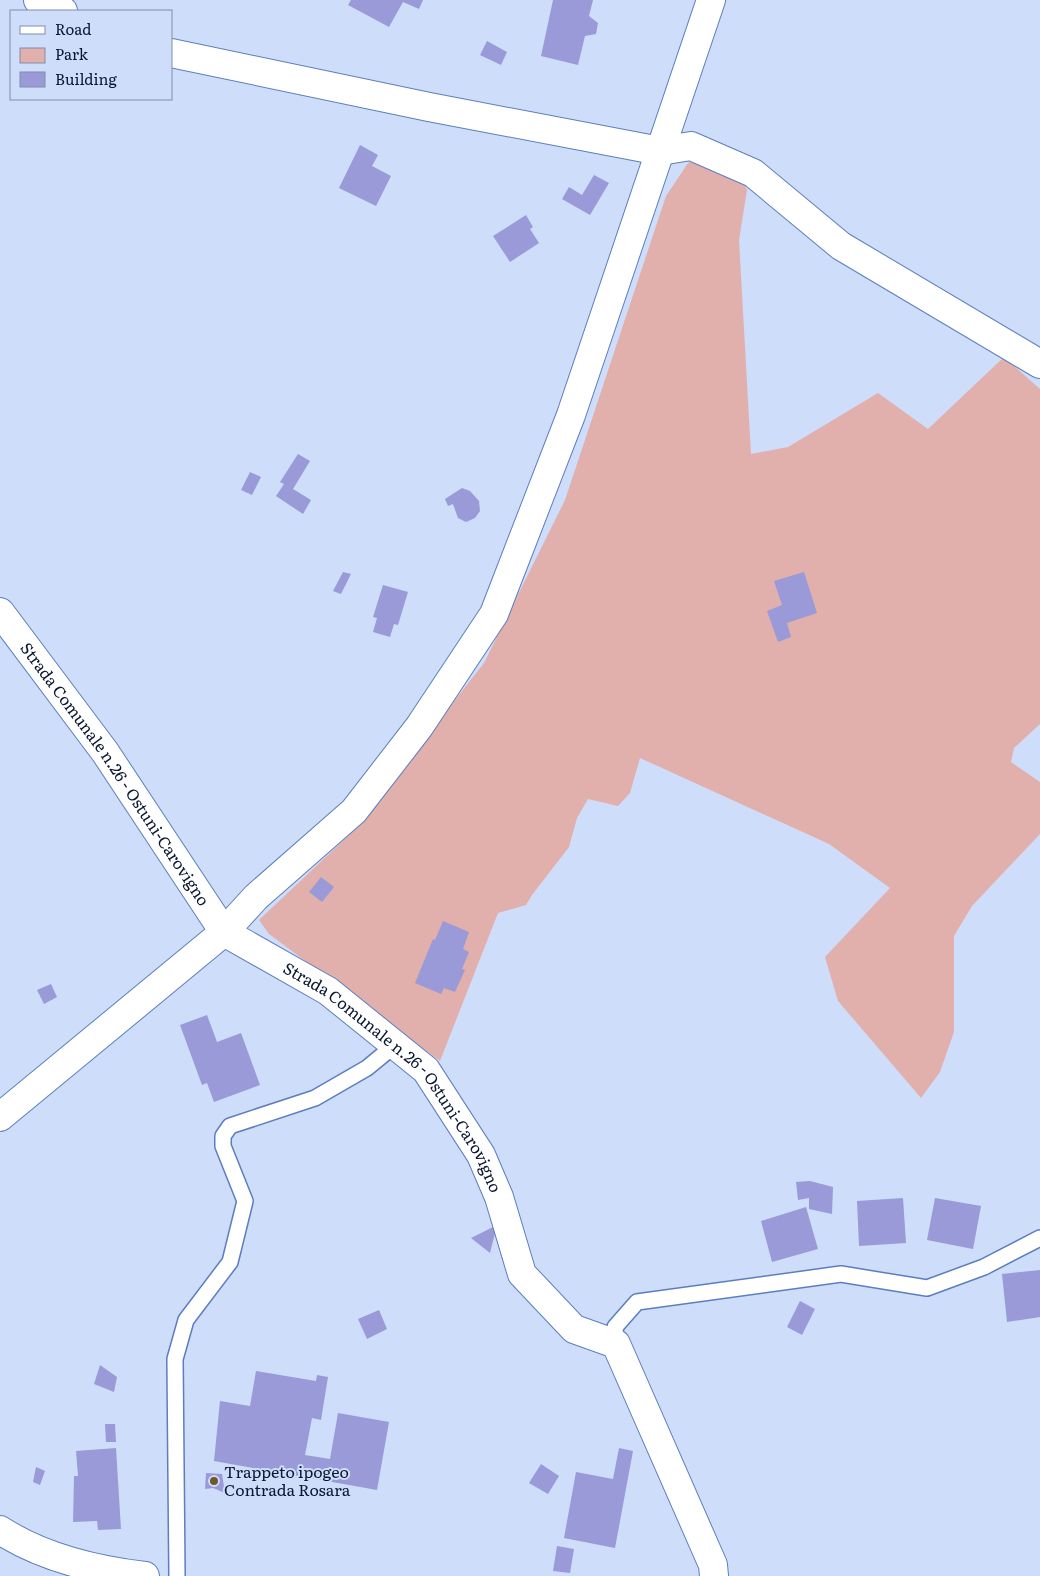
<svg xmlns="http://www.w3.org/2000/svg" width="1040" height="1576" font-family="Literata,serif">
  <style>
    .green { fill: #e1b0ad }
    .building { fill: #999ad7 }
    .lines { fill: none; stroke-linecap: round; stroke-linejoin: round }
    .service-casing { stroke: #5c7ebe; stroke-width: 18 }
    .minor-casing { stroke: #5c7ebe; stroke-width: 30 }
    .tertiary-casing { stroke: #5c7ebe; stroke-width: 30 }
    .service { stroke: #fff; stroke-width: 15 }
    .minor { stroke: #fff; stroke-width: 28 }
    .tertiary { stroke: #fff; stroke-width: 28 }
    .poi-dot { fill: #705929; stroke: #ceddfa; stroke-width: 2 }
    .labels { text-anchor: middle; stroke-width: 4; stroke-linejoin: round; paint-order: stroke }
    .street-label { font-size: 16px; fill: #0a1730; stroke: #ceddfa }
    .poi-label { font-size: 16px; fill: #0a1730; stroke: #ceddfa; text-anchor: start }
  </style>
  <rect width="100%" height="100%" fill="#ceddfa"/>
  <polygon class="green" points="694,161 742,178 747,190 739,240 751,454 788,447 878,393 928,429 1004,357 1040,389 1040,724 1014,748 1011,762 1040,782 1040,834 972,906 954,936 954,1032 940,1072 921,1098 838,1001 825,957 890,888 829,844 640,758 630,793 618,806 588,799 577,818 569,847 532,895 526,905 498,913 440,1061 269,934 259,920 349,835 484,663 565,500 666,196 688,163"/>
  <g class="building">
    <polygon points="351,0 423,0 419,9 403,2 389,27 348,5"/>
    <polygon points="553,0 593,0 589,16 598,23 596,34 585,36 578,65 541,56"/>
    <polygon points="487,41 507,52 501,65 480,55"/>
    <polygon points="360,145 378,155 372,166 391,176 376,206 339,188"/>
    <polygon points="594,175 609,183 590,215 562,199 569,187 582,195"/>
    <polygon points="526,215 533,227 530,229 539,243 510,262 493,236"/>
    <polygon points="298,454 310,461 293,489 311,500 303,514 276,496 284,484 280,482"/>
    <polygon points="250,472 261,477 252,495 241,490"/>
    <polygon points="462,488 470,491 479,501 480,511 475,518 466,522 458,518 453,504 448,506 445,499"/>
    <polygon points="343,572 351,574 341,594 333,591"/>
    <polygon points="804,572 817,613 787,623 791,637 778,642 767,611 782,605 774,581"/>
    <polygon points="383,585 408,592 398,625 394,624 390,637 373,632 377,618 373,617"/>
    <polygon points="321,877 334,887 322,902 309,892"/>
    <polygon points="443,921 469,932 463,949 469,952 462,969 465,970 455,992 444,988 441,994 415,983 433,939 435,940"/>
    <polygon points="51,984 57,997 44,1004 37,990"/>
    <polygon points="207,1015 217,1042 241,1033 260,1085 214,1102 207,1083 202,1085 180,1025"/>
    <polygon points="810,1181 833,1187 832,1214 809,1209 809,1198 798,1200 796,1182"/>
    <polygon points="903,1198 906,1243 859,1246 857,1201"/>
    <polygon points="935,1198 981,1206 973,1249 927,1240"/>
    <polygon points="806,1207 818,1249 772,1262 761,1221"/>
    <polygon points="497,1225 490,1253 471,1238"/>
    <polygon points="1040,1270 1040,1317 1007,1322 1002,1274"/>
    <polygon points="800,1301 815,1309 802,1335 787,1327"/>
    <polygon points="379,1310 387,1329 367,1339 358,1319"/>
    <polygon points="100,1365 117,1377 114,1392 94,1384"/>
    <polygon points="256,1371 316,1381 317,1375 328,1377 321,1420 312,1418 305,1455 330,1459 338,1413 389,1422 377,1490 214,1461 220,1401 250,1406"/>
    <polygon points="105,1424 115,1424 116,1442 106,1442"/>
    <polygon points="116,1448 121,1529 98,1530 97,1521 73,1522 74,1476 78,1476 76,1451"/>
    <polygon points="619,1448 633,1451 615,1548 564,1538 576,1472 613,1479"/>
    <polygon points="541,1464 559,1476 548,1494 529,1483"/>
    <polygon points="36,1467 45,1471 40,1485 33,1482"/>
    <polygon points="206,1473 222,1474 225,1493 213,1488 205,1489"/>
    <polygon points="557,1546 574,1549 570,1573 553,1571"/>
  </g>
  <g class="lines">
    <defs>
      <g id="service">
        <polyline points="616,1344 615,1327 637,1302 841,1274 927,1288 984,1267 1040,1238"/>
        <polyline points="177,1576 175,1359 186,1320 230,1262 245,1201 223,1146 223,1136 230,1126 315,1098 367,1068 395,1045"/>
      </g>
      <g id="minor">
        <polyline points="38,0 63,11"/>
        <polyline points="171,53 429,107 660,151 691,146 753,173 841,246 1040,364"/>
        <path id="s1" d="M0,612L105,752L224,932L328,991L426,1070L481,1155L499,1197L522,1274L574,1329L616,1344L713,1565L714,1576"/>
      </g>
      <g id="tertiary">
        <polyline points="0,1117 224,932 256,897 354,811 419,727 494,614 571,415 711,0"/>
        <path d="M0,1530C43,1558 94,1570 145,1576"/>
      </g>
    </defs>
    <use href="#service" class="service-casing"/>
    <use href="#minor" class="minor-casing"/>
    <use href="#tertiary" class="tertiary-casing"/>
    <use href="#service" class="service"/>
    <use href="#minor" class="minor"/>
    <use href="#tertiary" class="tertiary"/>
  </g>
  <circle class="poi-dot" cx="214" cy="1481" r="5"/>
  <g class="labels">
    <g class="street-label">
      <text dy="6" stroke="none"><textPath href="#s1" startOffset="199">Strada Comunale n.26 - Ostuni-Carovigno</textPath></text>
      <text dy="6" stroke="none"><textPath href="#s1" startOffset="619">Strada Comunale n.26 - Ostuni-Carovigno</textPath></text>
    </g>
    <g class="poi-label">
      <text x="224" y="1478">Trappeto ipogeo<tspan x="224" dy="18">Contrada Rosara</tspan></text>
    </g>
  </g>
  <rect x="10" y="10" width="162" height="90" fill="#ceddfa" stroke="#808ea9"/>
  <rect x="20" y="26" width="25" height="8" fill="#ffffff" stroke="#808ea9"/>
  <text x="55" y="35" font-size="15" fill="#0a1730">Road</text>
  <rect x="20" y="48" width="25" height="15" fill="#e1b0ad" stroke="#808ea9"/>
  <text x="55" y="60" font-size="15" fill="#0a1730">Park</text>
  <rect x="20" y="72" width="25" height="15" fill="#999ad7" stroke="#808ea9"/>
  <text x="55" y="85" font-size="15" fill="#0a1730">Building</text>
</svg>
